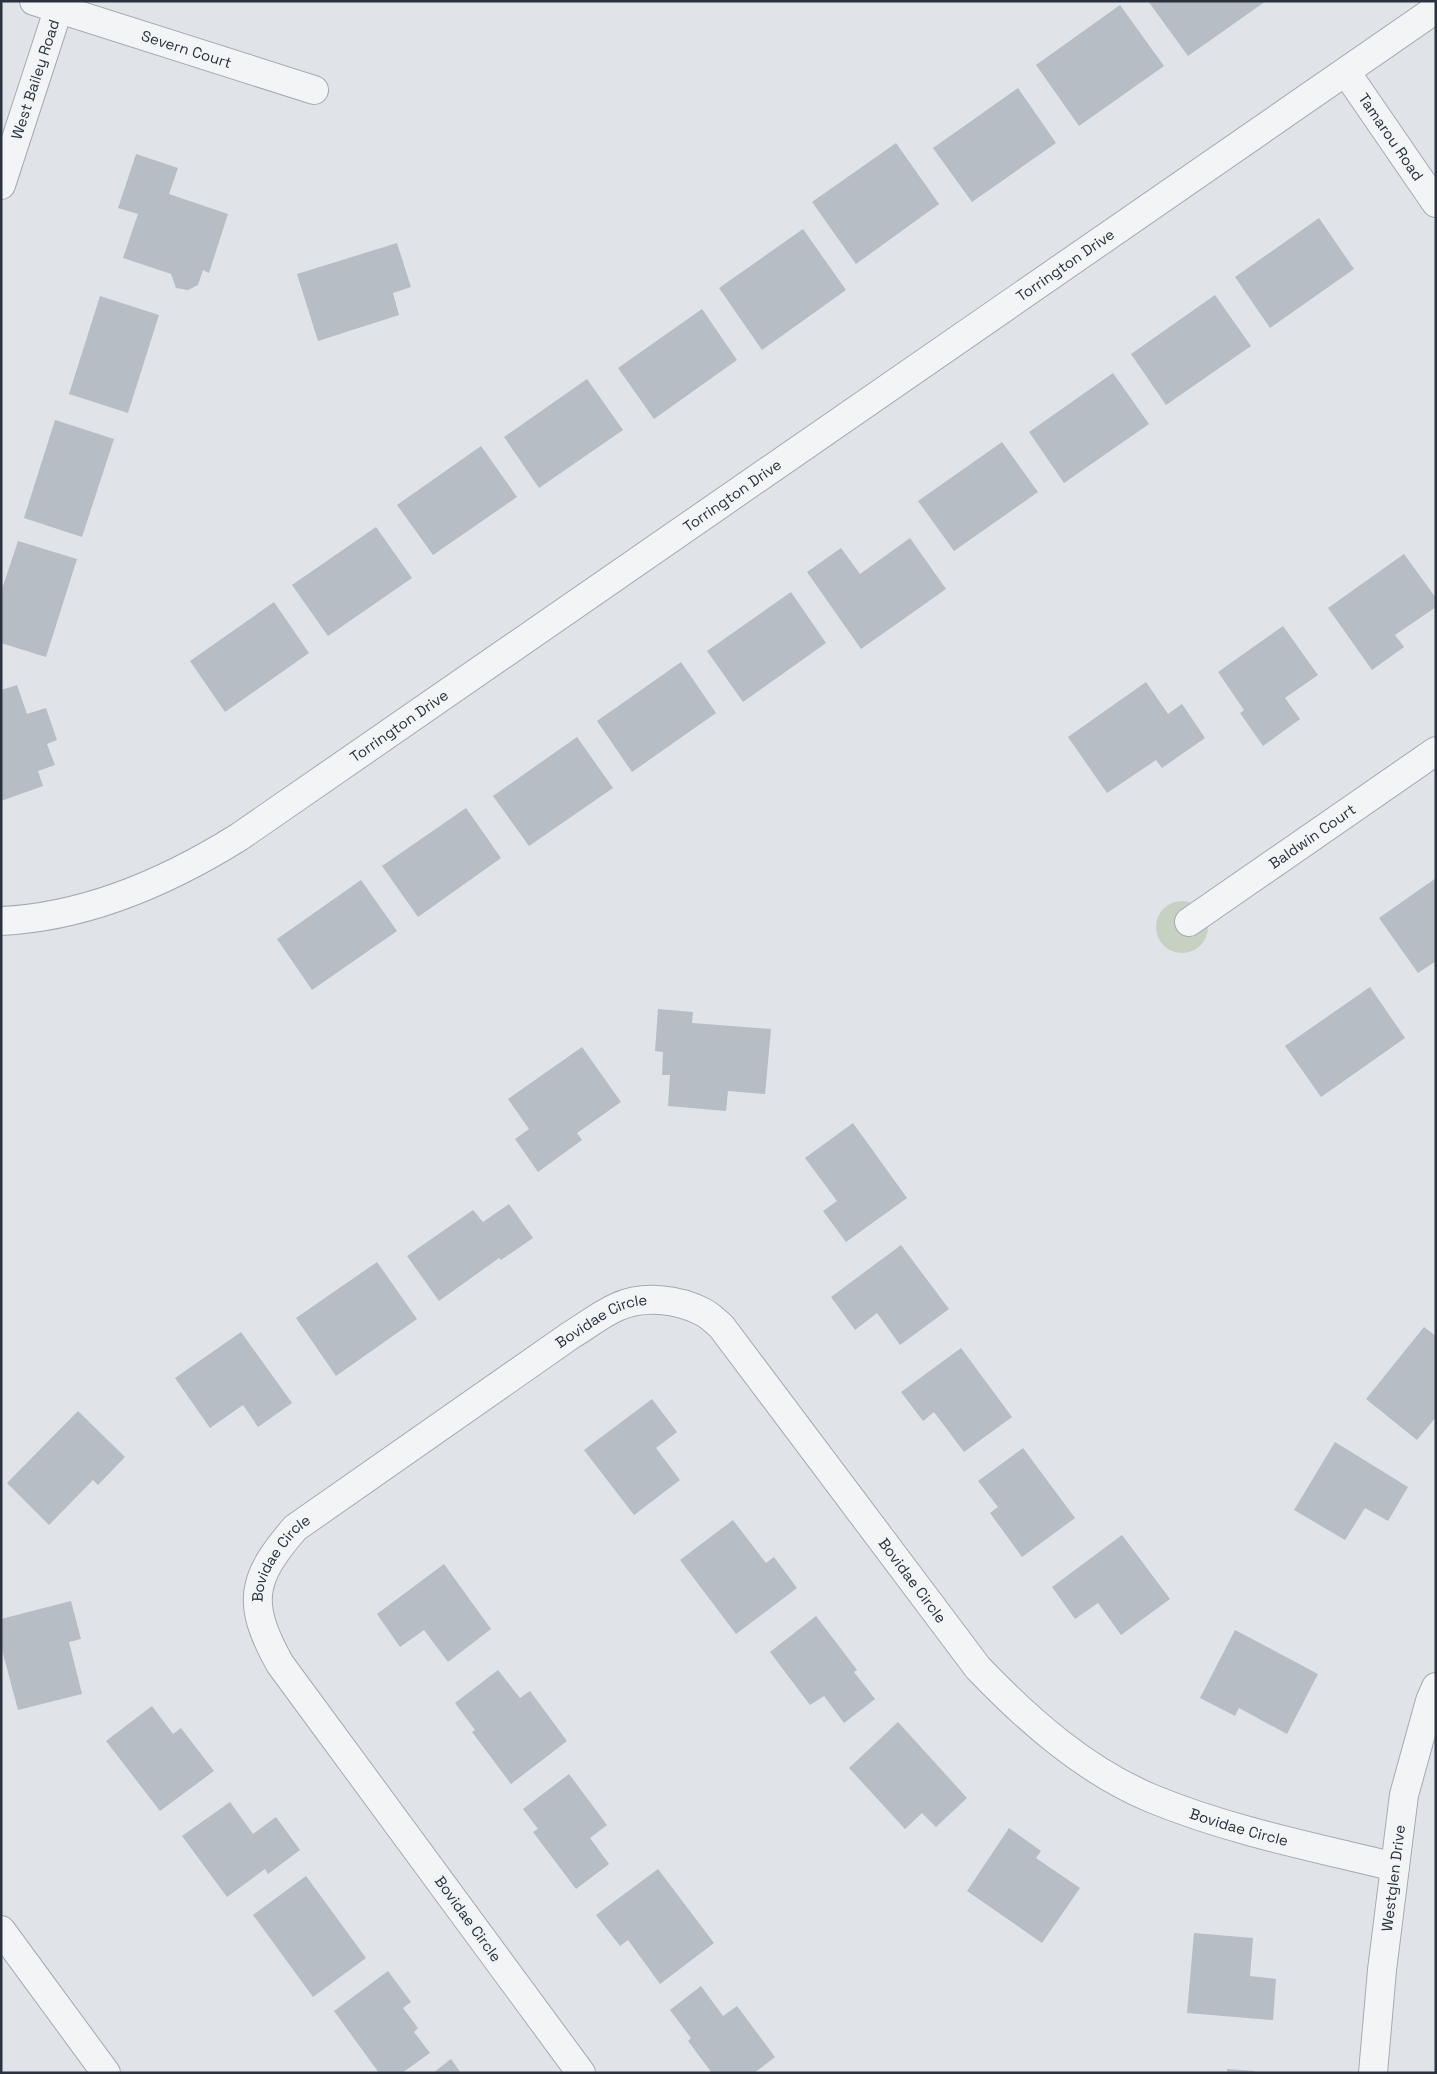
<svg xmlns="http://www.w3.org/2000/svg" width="1437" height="2074" font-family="'Space Grotesk',sans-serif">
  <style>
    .green { fill: #c6d1c1 }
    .building { fill: #b7bdc4 }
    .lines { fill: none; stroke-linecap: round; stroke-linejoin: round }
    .street-casing { stroke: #a5aab2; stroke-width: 30 }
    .street { stroke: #f2f4f6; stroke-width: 28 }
    .labels { text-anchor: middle; stroke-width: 4.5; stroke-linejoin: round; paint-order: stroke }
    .street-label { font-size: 15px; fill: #29323e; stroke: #eff2f5 }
  </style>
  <rect width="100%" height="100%" fill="#e0e3e8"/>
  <circle class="green" cx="1182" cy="927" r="26"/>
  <g class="building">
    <polygon points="1148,1 1266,1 1188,56"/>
    <polygon points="1120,5 1164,66 1079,126 1036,65"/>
    <polygon points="1018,88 1056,143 972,202 933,148"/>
    <polygon points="896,143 939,204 856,264 812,202"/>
    <polygon points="136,154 178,168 169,194 228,214 209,273 203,270 198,285 188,290 176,288 171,274 123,258 138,214 118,208"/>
    <polygon points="1319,218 1354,269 1270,328 1235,277"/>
    <polygon points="803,229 846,290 762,350 719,288"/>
    <polygon points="397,243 411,287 393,293 399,315 318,341 297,274"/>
    <polygon points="1215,295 1251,346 1166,405 1131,354"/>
    <polygon points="100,296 159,315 128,413 69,394"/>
    <polygon points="702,309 737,360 654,419 618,368"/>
    <polygon points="1113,373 1149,424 1064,483 1029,432"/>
    <polygon points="587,379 623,430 539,488 504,437"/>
    <polygon points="55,420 114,439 82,537 24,518"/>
    <polygon points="1002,442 1038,492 954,551 918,501"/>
    <polygon points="481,446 517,497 433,555 397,505"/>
    <polygon points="376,527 412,578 328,636 292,585"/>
    <polygon points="910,538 946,589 861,649 807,572 841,548 860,574"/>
    <polygon points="18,541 77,559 46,657 1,643 1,592"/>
    <polygon points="1404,554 1436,598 1436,607 1395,635 1404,647 1372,670 1328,608"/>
    <polygon points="791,592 826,643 743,702 707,651"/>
    <polygon points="274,602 309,653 225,712 190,661"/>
    <polygon points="1283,626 1318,675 1285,698 1300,719 1263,746 1240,713 1244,710 1218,672"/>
    <polygon points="681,662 716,713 632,772 597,721"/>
    <polygon points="1146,682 1168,714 1182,704 1205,738 1162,768 1156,760 1107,793 1068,737"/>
    <polygon points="17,685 27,714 46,708 57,740 47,744 55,765 38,771 43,786 1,801 1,690"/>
    <polygon points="577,737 613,788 529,846 493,796"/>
    <polygon points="466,808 501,858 418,917 382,866"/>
    <polygon points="1436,878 1436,961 1418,973 1379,918"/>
    <polygon points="361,880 397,931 312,990 277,939"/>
    <polygon points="1370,987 1405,1038 1321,1097 1285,1046"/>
    <polygon points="658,1009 693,1012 692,1023 771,1029 765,1094 728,1091 726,1111 668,1106 670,1075 662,1075 663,1052 655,1051"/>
    <polygon points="582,1047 621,1102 577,1133 582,1140 538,1172 515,1139 529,1129 508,1099"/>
    <polygon points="853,1123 907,1198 846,1242 823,1211 837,1201 805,1158"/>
    <polygon points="509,1204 533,1238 501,1260 499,1258 439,1301 407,1256 473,1210 483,1222"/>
    <polygon points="901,1245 949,1309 900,1345 877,1313 855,1330 831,1297"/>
    <polygon points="377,1262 417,1319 336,1376 296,1318"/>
    <polygon points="1424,1327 1436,1336 1436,1417 1417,1440 1366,1399"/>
    <polygon points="241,1332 292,1403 258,1427 243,1405 210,1428 175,1378"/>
    <polygon points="961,1348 1012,1417 964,1452 934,1412 923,1421 901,1392"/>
    <polygon points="652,1399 677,1432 656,1448 680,1480 634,1515 584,1450"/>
    <polygon points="78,1411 125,1457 98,1485 93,1480 49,1525 7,1483"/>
    <polygon points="1335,1442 1408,1487 1388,1521 1365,1508 1345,1540 1294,1510"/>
    <polygon points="1023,1448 1075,1518 1022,1557 990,1513 998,1507 978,1481"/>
    <polygon points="733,1520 766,1563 774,1557 797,1588 736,1634 680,1560"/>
    <polygon points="1122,1535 1170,1599 1121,1635 1098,1603 1075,1619 1052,1587"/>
    <polygon points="444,1564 491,1629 448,1662 424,1630 400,1647 377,1614"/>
    <polygon points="71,1601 81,1639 69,1642 82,1694 18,1710 1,1646 1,1619"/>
    <polygon points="816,1616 857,1670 854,1672 875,1699 844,1723 824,1696 810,1705 770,1652"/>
    <polygon points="1235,1630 1318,1674 1287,1734 1239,1708 1235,1716 1200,1698"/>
    <polygon points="498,1670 520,1698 530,1691 567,1741 511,1784 472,1732 475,1730 455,1703"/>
    <polygon points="152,1706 173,1734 181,1728 214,1771 160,1811 106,1741"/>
    <polygon points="898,1722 967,1798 936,1827 922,1813 905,1829 849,1768"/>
    <polygon points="569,1774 607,1825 590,1838 609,1864 576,1889 533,1832 538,1829 523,1809"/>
    <polygon points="230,1802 253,1834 276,1817 300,1850 268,1874 265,1869 227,1897 182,1836"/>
    <polygon points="1009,1828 1041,1851 1036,1858 1080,1888 1042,1943 967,1891"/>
    <polygon points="658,1869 714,1943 660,1984 628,1940 620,1946 596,1915"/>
    <polygon points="306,1876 366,1958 313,1997 253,1915"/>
    <polygon points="1194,1933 1253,1938 1250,1976 1276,1979 1273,2020 1187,2013"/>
    <polygon points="388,1971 411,2002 403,2008 418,2028 414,2032 430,2053 402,2073 379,2073 334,2011"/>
    <polygon points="701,1986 723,2016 737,2006 775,2057 754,2073 712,2073 688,2041 691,2038 670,2010"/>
    <polygon points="451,2059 461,2073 433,2073"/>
    <polygon points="1227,2069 1255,2071 1255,2073 1227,2073"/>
  </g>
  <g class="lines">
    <defs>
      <g id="street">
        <path id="s1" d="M34,1L314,90"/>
        <path id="s2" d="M1346,72L1436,203"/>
        <path id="s3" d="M1,185L61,1"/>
        <path id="s4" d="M1,921C87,917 167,882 239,837L1436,9"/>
        <path id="s5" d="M1189,922L1436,751"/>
        <polyline points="1,1930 106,2073"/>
        <path id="s6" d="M581,2073L280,1664C246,1603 251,1579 295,1528L571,1335C586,1326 601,1314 617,1307C643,1295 678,1299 703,1312C709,1315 715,1321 721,1326L978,1668C1028,1720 1085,1771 1153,1799C1231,1831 1314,1847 1395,1867"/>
        <path id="s7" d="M1373,2073L1382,1970L1404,1795L1430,1701L1436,1687"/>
      </g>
    </defs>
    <use href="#street" class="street-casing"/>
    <use href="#street" class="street"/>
  </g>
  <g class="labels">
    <g class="street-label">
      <text dy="5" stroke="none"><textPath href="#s1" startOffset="160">Severn Court</textPath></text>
      <text dy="5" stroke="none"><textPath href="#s3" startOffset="111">West Bailey Road</textPath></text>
      <text dy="5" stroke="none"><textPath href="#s2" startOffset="79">Tamarou Road</textPath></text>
      <text dy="5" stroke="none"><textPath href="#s4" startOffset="1260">Torrington Drive</textPath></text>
      <text dy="5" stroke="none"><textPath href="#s4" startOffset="855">Torrington Drive</textPath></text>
      <text dy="5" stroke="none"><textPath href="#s4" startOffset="450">Torrington Drive</textPath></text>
      <text dy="5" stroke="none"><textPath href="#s5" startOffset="150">Baldwin Court</textPath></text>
      <text dy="5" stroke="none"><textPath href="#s6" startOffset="1030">Bovidae Circle</textPath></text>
      <text dy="5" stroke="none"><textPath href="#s6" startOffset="625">Bovidae Circle</textPath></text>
      <text dy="5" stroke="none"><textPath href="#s6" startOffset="1480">Bovidae Circle</textPath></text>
      <text dy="5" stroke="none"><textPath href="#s6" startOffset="1900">Bovidae Circle</textPath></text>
      <text dy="5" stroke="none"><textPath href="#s7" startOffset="196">Westglen Drive</textPath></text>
      <text transform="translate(468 1919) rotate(54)" y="5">Bovidae Circle</text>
    </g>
  </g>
  <rect width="1437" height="2074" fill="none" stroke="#29323e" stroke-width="5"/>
</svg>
